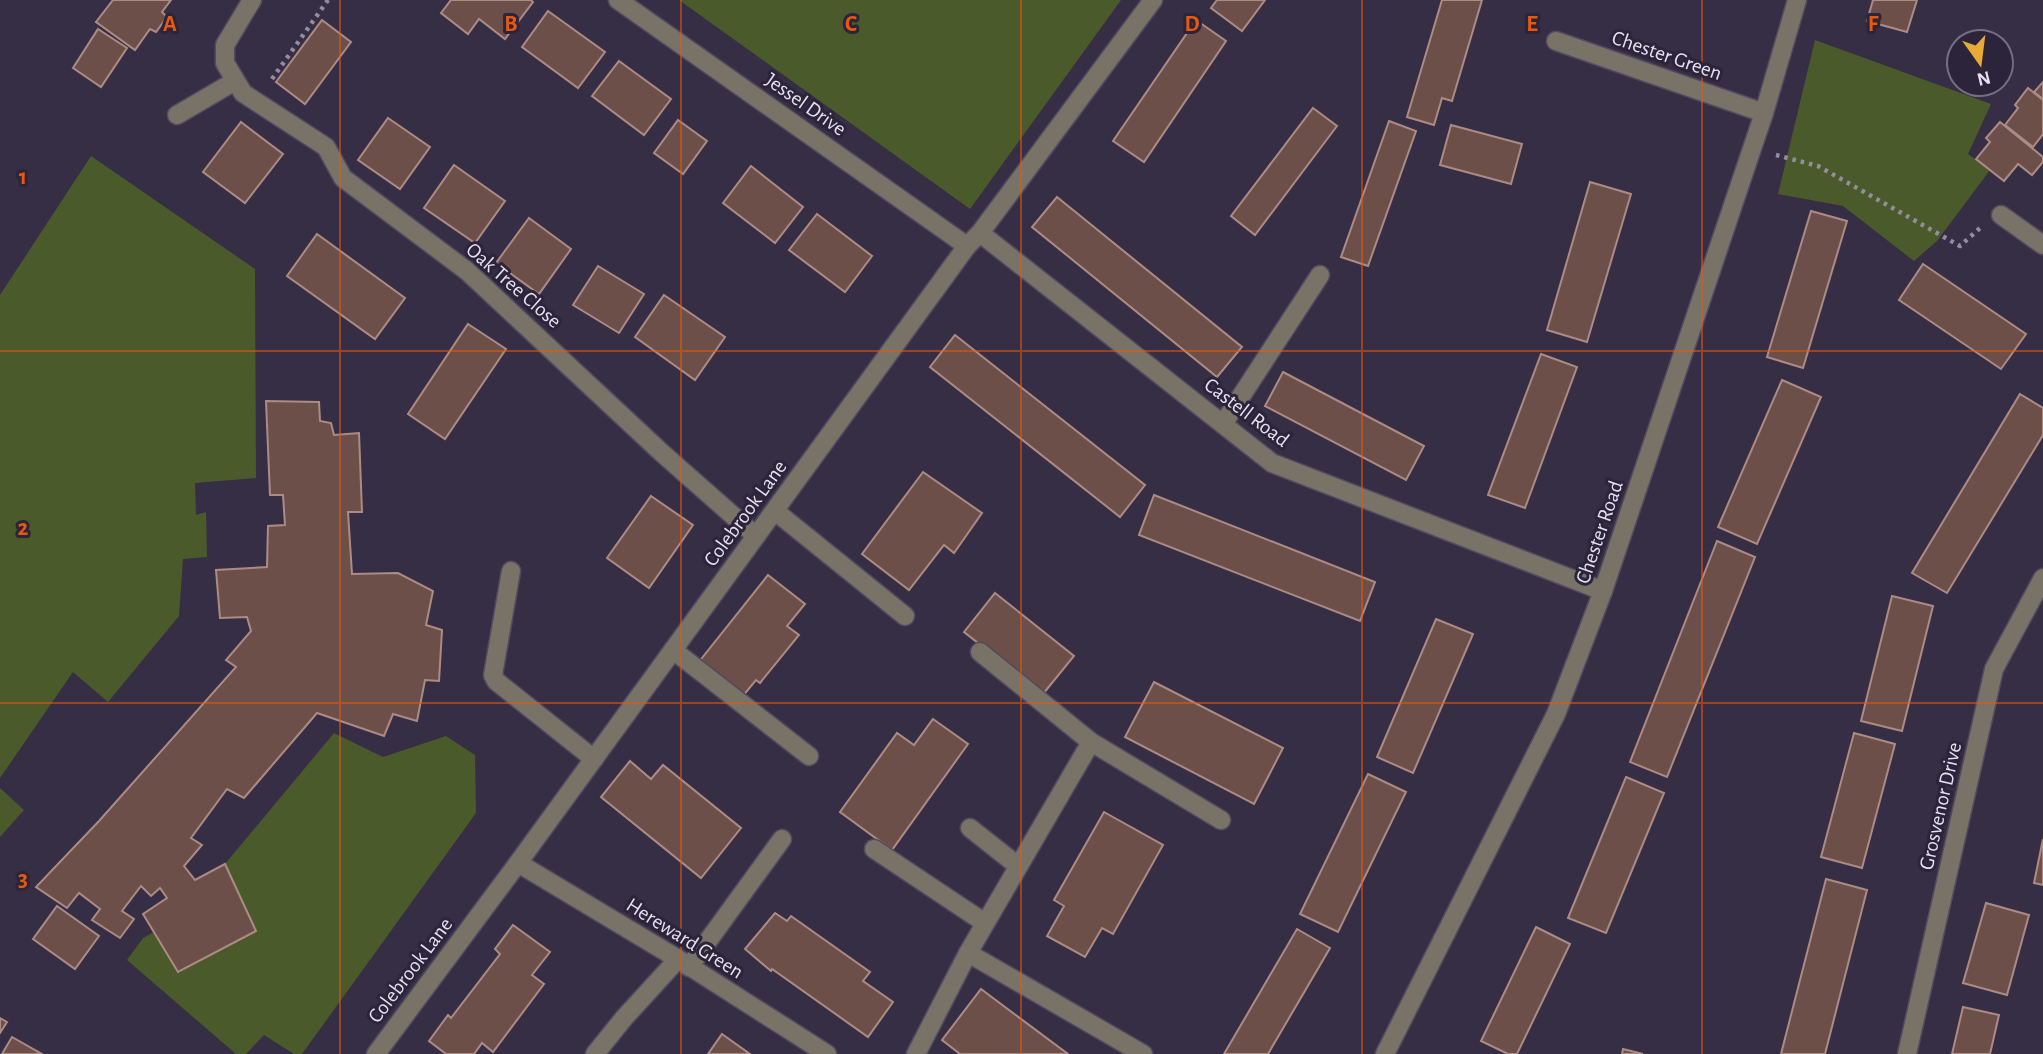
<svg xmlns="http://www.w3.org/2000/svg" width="2043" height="1054" font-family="'Alegreya Sans',sans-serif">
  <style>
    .green { fill: #4a5a2a }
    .building { fill: #6d4f49; stroke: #ad8b85; stroke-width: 2 }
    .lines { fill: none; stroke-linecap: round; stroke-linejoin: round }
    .minor-casing { stroke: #524a60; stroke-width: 21 }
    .path { stroke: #948da0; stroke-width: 4.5; stroke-dasharray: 3.5 5; stroke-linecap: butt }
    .minor { stroke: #787267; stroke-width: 18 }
    .grid { fill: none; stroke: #e8590c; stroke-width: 2; stroke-opacity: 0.55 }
    .labels { text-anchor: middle; stroke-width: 6; stroke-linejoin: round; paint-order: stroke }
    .street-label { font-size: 21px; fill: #e5e0ef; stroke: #2c243a }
    .grid-label { font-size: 23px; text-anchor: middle; font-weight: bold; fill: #e8590c; stroke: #2c243a; stroke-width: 6; stroke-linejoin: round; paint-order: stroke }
  </style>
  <rect width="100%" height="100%" fill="#362e45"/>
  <g class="green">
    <polygon points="679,0 1121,0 970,209"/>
    <polygon points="1815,40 1991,104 1968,154 1990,170 1937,241 1914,261 1843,206 1778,194"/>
    <polygon points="91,156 255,269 256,478 195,483 196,515 206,512 207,557 183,559 179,616 108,702 73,672 0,778 0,295"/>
    <polygon points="334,733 383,757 446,736 475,755 476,813 302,1054 294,1054 264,1035 246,1054 236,1054 127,960 143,938 154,932 178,972 256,931 225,864"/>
    <polygon points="0,788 24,810 0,837"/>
  </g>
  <g class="building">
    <polygon points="113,0 171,0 162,12 167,17 156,32 150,29 135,50 96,22"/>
    <polygon points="451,0 531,0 533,2 505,39 479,19 468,34 441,13"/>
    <polygon points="1217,0 1265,0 1242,31 1211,8"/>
    <polygon points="1442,0 1482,0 1452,101 1442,98 1434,125 1407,117"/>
    <polygon points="1873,0 1917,0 1907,32 1867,21"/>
    <polygon points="548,11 605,52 578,88 522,47"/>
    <polygon points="322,20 351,42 305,104 276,82"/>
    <polygon points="1196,20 1226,41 1144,162 1113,141"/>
    <polygon points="98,29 127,48 101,87 73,68"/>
    <polygon points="619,61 671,99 644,135 592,96"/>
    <polygon points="2043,82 2043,99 2034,92"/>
    <polygon points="2028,88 2043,100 2043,134 2033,147 2005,125 2018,108 2015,105"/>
    <polygon points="1313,108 1337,126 1255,235 1231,216"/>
    <polygon points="388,118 430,147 400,189 358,160"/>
    <polygon points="678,120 707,141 683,174 654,153"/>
    <polygon points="1389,121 1416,131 1368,266 1341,257"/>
    <polygon points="241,122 283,154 245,203 203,172"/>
    <polygon points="2000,122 2043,157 2043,162 2032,175 2018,164 2004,181 1976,159 1990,142 1986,138"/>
    <polygon points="1451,125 1522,144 1511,184 1440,165"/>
    <polygon points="454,165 505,201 475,243 424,208"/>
    <polygon points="751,166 803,207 775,243 723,203"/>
    <polygon points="1590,182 1631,194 1587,342 1547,330"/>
    <polygon points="1057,197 1242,347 1217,377 1032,227"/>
    <polygon points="1811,211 1847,221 1803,368 1767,357"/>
    <polygon points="817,214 872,256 845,292 789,250"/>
    <polygon points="529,218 571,249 539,294 496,263"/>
    <polygon points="317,234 405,298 375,339 287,276"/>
    <polygon points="1923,264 2026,334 2001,369 1899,300"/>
    <polygon points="598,266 644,294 619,333 573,305"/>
    <polygon points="664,295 725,337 695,380 635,337"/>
    <polygon points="468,324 506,349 445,439 408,414"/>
    <polygon points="955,335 1145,485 1120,517 930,367"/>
    <polygon points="1541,354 1577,367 1525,508 1488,495"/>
    <polygon points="1283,372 1424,446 1406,480 1265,406"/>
    <polygon points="1782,380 1821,397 1757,544 1718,527"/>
    <polygon points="2020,394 2043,408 2043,435 1947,593 1912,573"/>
    <polygon points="266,401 319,402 320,421 331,423 334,435 359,433 362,512 348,512 352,574 398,573 433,591 426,625 442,630 439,681 425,680 417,721 393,714 384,736 317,713 244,798 227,789 191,838 202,845 184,866 195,880 225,864 256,931 178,972 143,914 167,898 160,888 151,896 141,886 122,911 134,919 120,938 92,920 100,909 79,893 67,908 36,887 99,821 236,667 226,660 251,631 247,617 220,618 216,570 267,567 268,526 285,525 283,495 270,495"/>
    <polygon points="923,472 982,513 954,553 944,545 909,590 862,554"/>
    <polygon points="1154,495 1375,582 1360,621 1139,535"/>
    <polygon points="651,496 693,525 649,588 607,558"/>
    <polygon points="1717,541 1755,557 1667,777 1630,762"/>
    <polygon points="768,575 805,604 787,626 799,635 760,683 756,680 742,697 698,663"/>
    <polygon points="995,593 1074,656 1043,694 964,632"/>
    <polygon points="1892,596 1933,606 1902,731 1861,721"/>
    <polygon points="1436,619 1473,634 1413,773 1377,757"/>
    <polygon points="1154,682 1283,748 1254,804 1125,737"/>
    <polygon points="933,719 968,744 892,850 840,812 897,733 914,745"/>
    <polygon points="1854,733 1895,744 1862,868 1821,857"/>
    <polygon points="630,761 651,779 663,765 741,828 701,878 601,797"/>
    <polygon points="1368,774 1406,792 1338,932 1300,914"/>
    <polygon points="1626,777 1664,793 1606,933 1568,918"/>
    <polygon points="1104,812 1163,845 1113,934 1102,928 1085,957 1047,936 1064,906 1054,900"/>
    <polygon points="2043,839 2043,885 2034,883"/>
    <polygon points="1826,879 1867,890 1825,1054 1781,1054"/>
    <polygon points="1986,903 2029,915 2007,995 1963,983"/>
    <polygon points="57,906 99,936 75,969 33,939"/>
    <polygon points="775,913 787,921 791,916 870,972 863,981 893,1002 868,1037 772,969 771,971 745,949"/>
    <polygon points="513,925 550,952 532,975 544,984 493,1052 482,1043 474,1054 446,1054 429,1041 448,1015 451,1018 500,954 495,949"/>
    <polygon points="1536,927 1570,944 1517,1054 1508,1054 1481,1041"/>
    <polygon points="1297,929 1330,948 1268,1054 1224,1054"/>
    <polygon points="981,989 1068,1054 960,1054 942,1040"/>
    <polygon points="1963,1007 1999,1015 1990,1054 1952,1054"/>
    <polygon points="0,1018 7,1022 0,1033"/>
    <polygon points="722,1034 750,1054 708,1054"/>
    <polygon points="12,1037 42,1054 2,1054"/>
    <polygon points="1623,1049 1643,1054 1622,1054"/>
  </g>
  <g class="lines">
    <defs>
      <g id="minor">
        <polyline points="252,0 225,45 225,63 243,93 326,147 343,178 467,271 662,453 756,536"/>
        <polyline points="618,0 967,246"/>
        <polyline points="1556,41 1764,113"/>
        <polyline points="177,115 235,81"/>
        <polyline points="2001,215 2043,245"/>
        <polyline points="980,233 1272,463 1603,591"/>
        <polyline points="1223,424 1320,275"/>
        <polyline points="775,511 905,616"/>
        <polyline points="511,571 493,675 496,681 594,759"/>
        <polyline points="673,650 809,756"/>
        <polyline points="980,652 1091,742 1221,820"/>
        <polyline points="970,828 1018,866"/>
        <polyline points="874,849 985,923"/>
        <polyline points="518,863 678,959 827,1054"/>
        <polyline points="968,953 1143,1054"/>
        <polyline points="689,967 782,839"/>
        <polyline points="376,1054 518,863 967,246 980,233 1153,0"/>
        <polyline points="595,1054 624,1018 678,959"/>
        <polyline points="916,1054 968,953 1091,742"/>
        <polyline points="1385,1054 1556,714 1603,591 1764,113 1797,0"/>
        <polyline points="1907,1054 1994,669 2043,578"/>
      </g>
    </defs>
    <use href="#minor" class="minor-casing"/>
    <g class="path">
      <polyline points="272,79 328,0"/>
      <polyline points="1776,155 1818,166 1960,246 1980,228"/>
    </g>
    <use href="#minor" class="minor"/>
  </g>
  <path class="grid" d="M340,0V1054M681,0V1054M1021,0V1054M1362,0V1054M1702,0V1054M0,351H2043M0,703H2043"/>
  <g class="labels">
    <g class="street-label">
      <text transform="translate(1667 55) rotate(19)" y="7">Chester Green</text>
      <text transform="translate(806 104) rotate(35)" y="7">Jessel Drive</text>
      <text transform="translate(514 285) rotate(41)" y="7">Oak Tree Close</text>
      <text transform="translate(1247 412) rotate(37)" y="7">Castell Road</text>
      <text transform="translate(745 513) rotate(-54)" y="7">Colebrook Lane</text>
      <text transform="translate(1599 532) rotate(-71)" y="7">Chester Road</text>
      <text transform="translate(1940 806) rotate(-77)" y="7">Grosvenor Drive</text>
      <text transform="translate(685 938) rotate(32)" y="7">Hereward Green</text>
      <text transform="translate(410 970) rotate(-53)" y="7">Colebrook Lane</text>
    </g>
  </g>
  <g class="grid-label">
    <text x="170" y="31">A</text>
    <text x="511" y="31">B</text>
    <text x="851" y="31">C</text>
    <text x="1192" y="31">D</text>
    <text x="1532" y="31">E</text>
    <text x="1873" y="31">F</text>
    <text x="23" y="184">1</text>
    <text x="23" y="535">2</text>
    <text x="23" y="886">3</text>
  </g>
  <g transform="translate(1980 63) rotate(166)"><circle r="33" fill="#2c243a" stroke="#766f82" stroke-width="2"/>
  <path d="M0-5L12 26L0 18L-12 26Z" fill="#e8ab37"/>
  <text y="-10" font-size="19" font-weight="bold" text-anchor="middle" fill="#e5e0ef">N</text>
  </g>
</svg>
